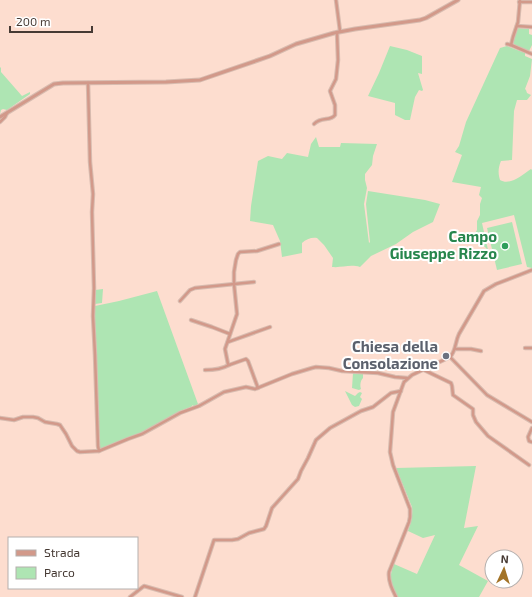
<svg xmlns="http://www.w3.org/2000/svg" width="532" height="597" font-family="'Exo 2',sans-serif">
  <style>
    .green { fill: #aee5b3 }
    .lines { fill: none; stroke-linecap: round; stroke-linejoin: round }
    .minor-casing { stroke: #d8bcb0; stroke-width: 4.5 }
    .tertiary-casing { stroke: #d8bcb0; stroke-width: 5 }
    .minor { stroke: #d2998a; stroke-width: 2.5 }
    .tertiary { stroke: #d2998a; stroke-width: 3 }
    .leisure-dot { fill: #2e9e5b; stroke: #fff; stroke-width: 1.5 }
    .worship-dot { fill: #6b7280; stroke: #fff; stroke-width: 1.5 }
    .labels { text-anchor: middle; stroke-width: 4; stroke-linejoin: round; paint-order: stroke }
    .leisure-label { font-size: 15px; font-weight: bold; fill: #27864d; stroke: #fff; text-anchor: end }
    .worship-label { font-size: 15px; font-weight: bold; fill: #5b616d; stroke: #fff; text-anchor: end }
  </style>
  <rect width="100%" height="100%" fill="#fdddcf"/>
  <g class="green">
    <polygon points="517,28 529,29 529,34 532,35 532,45 529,51 515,45 513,43"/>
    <polygon points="390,46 407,50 422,56 422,74 418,73 423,90 422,91 419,90 415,97 410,120 405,120 395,115 395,103 368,96 379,73"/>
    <path d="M507,46L525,53V56L532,59L530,76L525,89L526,90L527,93L531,95L527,100H517L514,111L512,160L501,161C498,168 498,173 500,180C510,186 522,175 531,169L532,170V268L527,267L514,215L482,223L488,250L482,244H477L475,242L474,235L477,230V221L480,215V204L482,198L479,195L481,187L452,182L462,155L455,152L459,146L466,122L500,48Z"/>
    <polygon points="0,67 1,68 1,72 22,96 30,92 30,94 7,110 3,109 1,110 0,114"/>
    <path d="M316,137L319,147H340L341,143L377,144L373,156L372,165L365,174V180L367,188L364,204L369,243L370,242L366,204L368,191L425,200L440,204L433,222L413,232L396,244L371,256L360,267C350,264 342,268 332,267L333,258L324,245L317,238C312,237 306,239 302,243V253L282,257L280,241L273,225L250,221L251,206L258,161L268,156L282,159L287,153L308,157L311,144Z"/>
    <polygon points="512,222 522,264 497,270 487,228"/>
    <polygon points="103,289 102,303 95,304 95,290"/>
    <polygon points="157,291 198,404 194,407 193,405 191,407 180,411 142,433 100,449 99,446 96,338 95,327 95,306 119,301"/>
    <path d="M353,373H363V378C360,381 360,386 361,389L359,390L352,388Z"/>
    <polygon points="345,391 355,396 358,393 360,392 362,393 360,397 362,399 359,406 355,407 352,405"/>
    <path d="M476,466L464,528L478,526L459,565L488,581L479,597H398C391,584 388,579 394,564L417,574L435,535L423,538L408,531C411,523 413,516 412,507L396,468Z"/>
  </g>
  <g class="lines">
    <defs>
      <g id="minor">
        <polyline points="336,0 340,31"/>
        <polyline points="519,2 532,2"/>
        <polyline points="517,26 532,27"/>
        <polyline points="507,44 511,45 532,54"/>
        <polyline points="511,45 513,37 518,22 520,0"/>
        <polyline points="88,83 90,162 93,194 92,212 94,288 93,316 95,355 98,446 99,451"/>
        <polyline points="0,122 5,117 7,113"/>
        <path d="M314,124C322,116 330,122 335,115V105L330,91L336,79L338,60L337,32"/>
        <polyline points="180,301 190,290 195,288 254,282"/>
        <polyline points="191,320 212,327 230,334"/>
        <polyline points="228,342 270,327"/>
        <polyline points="525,348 532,348"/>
        <polyline points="455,349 471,349 481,351"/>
        <path d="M450,357C456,351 455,342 459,334L484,291L496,284L532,270"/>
        <polyline points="450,357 487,395 532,422"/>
        <path d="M205,370C213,370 222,369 229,365"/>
        <polyline points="424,370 451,383 452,386 453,395 473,409 473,415 476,422 488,436 529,465"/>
        <polyline points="258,388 248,361 246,359 229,365 228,364 225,349 237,314 234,284 234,272 236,260 238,254 240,252 257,251 279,244"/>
        <polyline points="0,418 14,420 23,417 33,417 38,418 45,422 57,424 60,425 66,434 72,446 77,451 80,452 99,451 128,439 142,434 180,413 199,406 224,392 246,387 255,389 292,374 312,368 316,367 329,368 342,371 378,373 395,377 407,378"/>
        <polyline points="532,428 528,437 529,441 532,442"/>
        <polyline points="130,597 144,586 182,597"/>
        <polyline points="195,597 214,540 232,540 238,539 249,533 264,529 266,526 272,508 298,479 301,471 308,458 316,440 330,428 361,411 373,407 391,393 401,391"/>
        <path d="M396,597C392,589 388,581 389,572L409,522L410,517V509L393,465L390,452L393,412L404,382L412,375L450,357"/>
      </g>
      <polyline id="tertiary" points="0,117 54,84 63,83 166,82 200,80 270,56 296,44 334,33 355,29 420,20 426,18 458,0"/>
    </defs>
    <use href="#minor" class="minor-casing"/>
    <use href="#tertiary" class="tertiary-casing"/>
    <use href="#minor" class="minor"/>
    <use href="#tertiary" class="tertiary"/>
  </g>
  <circle class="leisure-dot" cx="505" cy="246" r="4"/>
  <circle class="worship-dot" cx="446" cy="356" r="4"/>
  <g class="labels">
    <g class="leisure-label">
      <text x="497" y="242">Campo<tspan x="497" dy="17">Giuseppe Rizzo</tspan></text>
    </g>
    <g class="worship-label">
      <text x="438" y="352">Chiesa della<tspan x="438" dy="17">Consolazione</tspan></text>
    </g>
  </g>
  <rect x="8" y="537" width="130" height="52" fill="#ffffff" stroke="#b5b0ae"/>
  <rect x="16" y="550" width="20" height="6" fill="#d2998a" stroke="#b5b0ae"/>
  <text x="44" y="557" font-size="12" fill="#463a34">Strada</text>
  <rect x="16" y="567" width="20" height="12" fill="#aee5b3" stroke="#b5b0ae"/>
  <text x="44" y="577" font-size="12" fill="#463a34">Parco</text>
  <g transform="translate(504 569) rotate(4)"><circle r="19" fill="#ffffff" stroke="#b5b0ae"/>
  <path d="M0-3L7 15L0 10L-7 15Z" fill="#a37327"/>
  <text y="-6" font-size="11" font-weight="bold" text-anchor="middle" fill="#463a34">N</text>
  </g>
  <path d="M10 26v6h82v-6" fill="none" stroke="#463a34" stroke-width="2"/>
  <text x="16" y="26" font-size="12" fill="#463a34" stroke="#ffffff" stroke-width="3" paint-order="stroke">200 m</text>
</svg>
